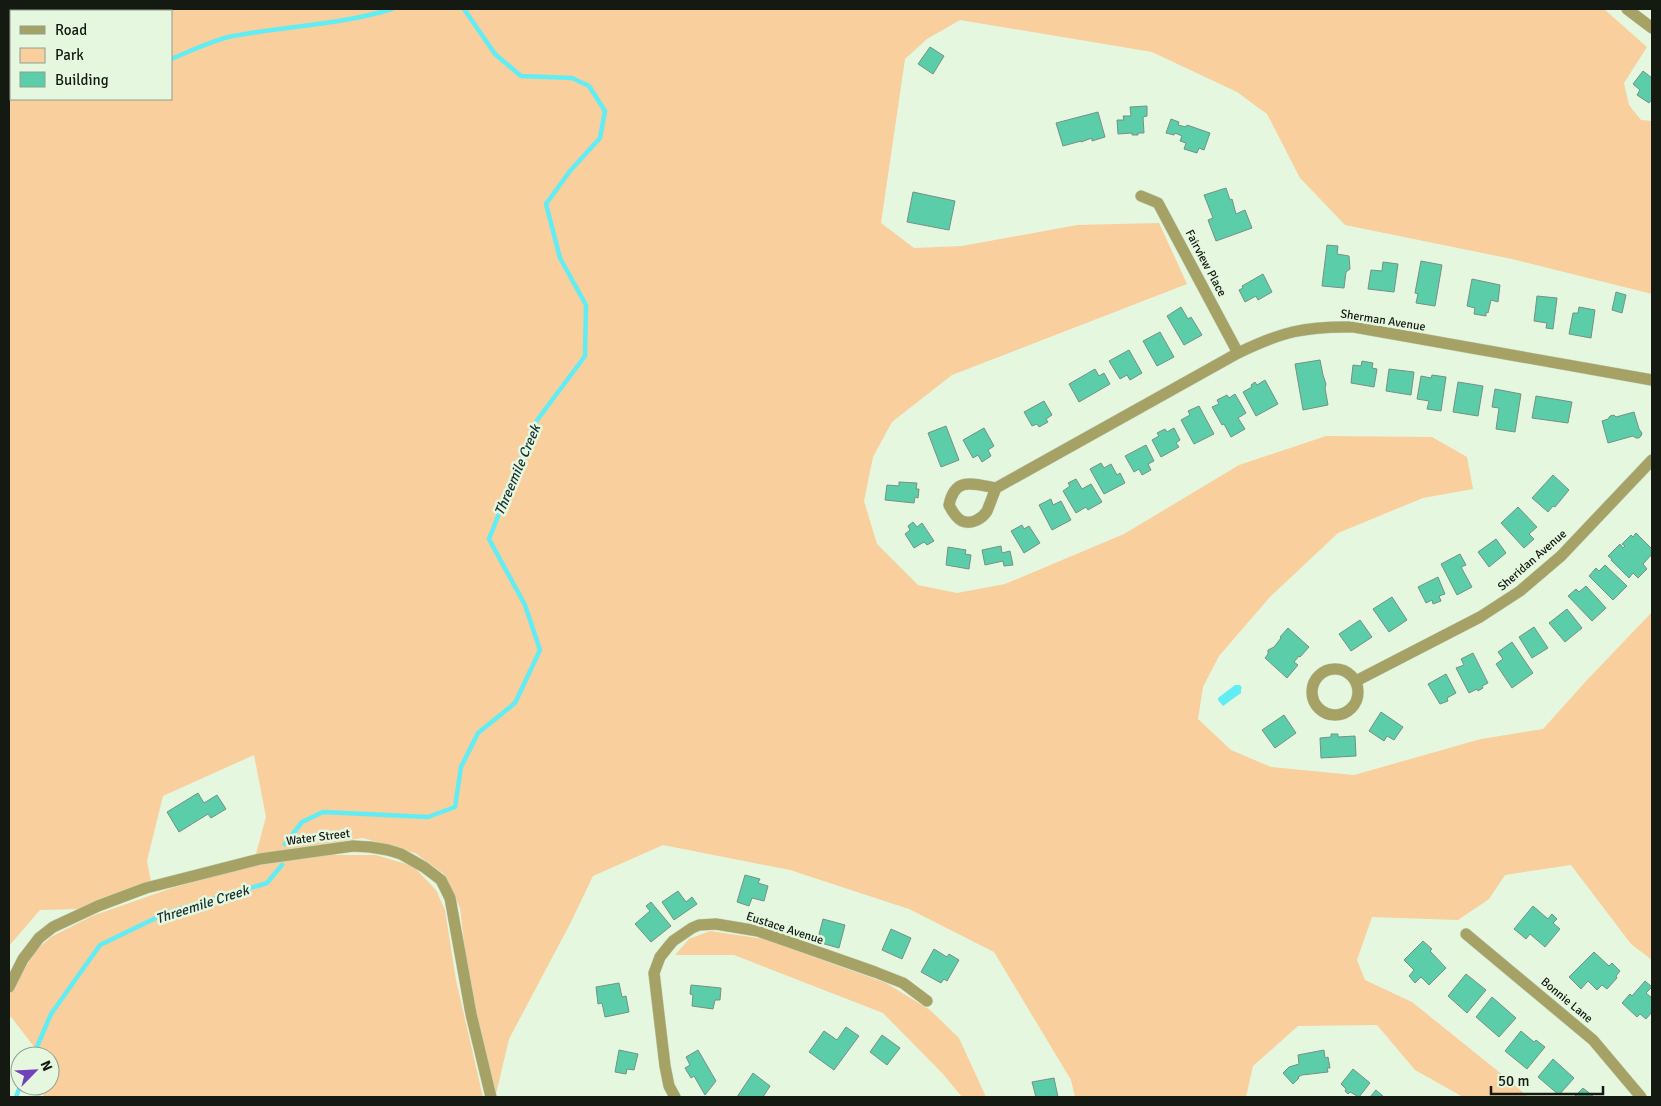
<svg xmlns="http://www.w3.org/2000/svg" width="1661" height="1106" font-family="Signika,sans-serif">
  <style>
    .green { fill: #f8cf9d; fill-rule: evenodd }
    .water { fill: #62ecf4 }
    .lines { fill: none; stroke-linecap: round; stroke-linejoin: round }
    .stream { stroke: #62ecf4; stroke-width: 4.5 }
    .building { fill: #5bcda8; stroke: #759186 }
    .minor-casing { stroke: #c4d4bf; stroke-width: 12 }
    .minor { stroke: #a6a165; stroke-width: 11 }
    .labels { text-anchor: middle; stroke-width: 5; stroke-linejoin: round; paint-order: stroke }
    .street-label { font-size: 12px; fill: #141a12; stroke: #e6f7e0 }
    .water-label { font-size: 14px; font-style: italic; fill: #193132; stroke: #e6f7e0 }
  </style>
  <rect width="100%" height="100%" fill="#e6f7e0"/>
  <g class="green">
    <path d="M9,9H1604L1647,47L1624,83L1629,105L1641,120L1652,121V294L1512,259L1345,225L1300,178L1267,114L1237,92L1152,52L960,20L927,39L905,59L881,223L914,248L962,246L1077,225L1159,223L1187,284L952,375L892,422L873,457L864,501L877,544L918,585L957,593L1005,584L1124,534L1239,465L1326,436L1432,437L1467,457L1473,489L1423,498L1338,533L1270,597L1219,656L1203,687L1198,719L1231,750L1271,767L1354,775L1481,739L1543,729L1587,680L1652,612V960L1631,944L1571,865L1505,875L1489,899L1458,920L1372,917L1357,960L1365,980L1412,1002L1509,1080L1528,1097H1463L1415,1070L1377,1025L1298,1026L1253,1066L1246,1097H1075L1071,1080L994,952L909,909L790,870L663,845L593,876L571,922L509,1039L496,1094L483,1045L466,960L460,908L444,874L415,853L363,838L256,854L266,817L254,755L163,796L147,861L151,882L79,909L40,910L9,946ZM11,11H171V99H11Z"/>
    <polygon points="327,855 376,855 413,866 436,890 445,910 456,980 483,1097 42,1097 56,1076 50,1069 50,1056 41,1056 12,1018 9,1016 9,996 35,951 51,937 92,916 172,888 244,868 249,861"/>
    <polygon points="710,931 764,939 886,983 930,1010 959,1038 986,1097 962,1097 943,1074 883,1013 734,955 675,955 689,939"/>
  </g>
  <polygon class="water" points="1235,685 1240,685 1242,688 1241,689 1241,693 1223,706 1218,700 1218,698"/>
  <g class="lines">
    <g class="stream">
      <polyline points="30,9 32,11"/>
      <path d="M171,59C189,52 215,39 233,36C285,26 340,25 392,9"/>
      <polyline points="285,844 302,822 323,812 428,817 455,807 461,767 478,733 515,703 540,650 525,605 489,539 535,423 585,356 586,305 560,258 546,204 570,171 600,138 605,111 589,86 572,78 521,76 495,54 464,9"/>
      <polyline points="33,1056 51,1014 100,945 166,913 267,883 282,865"/>
      <polyline points="16,1097 20,1086"/>
    </g>
  </g>
  <g class="building">
    <polygon points="930,47 944,56 933,74 918,64"/>
    <polygon points="1643,71 1652,78 1652,99 1649,103 1637,95 1640,90 1633,84"/>
    <polygon points="1147,106 1147,116 1143,117 1144,133 1138,133 1138,135 1132,135 1132,133 1118,134 1117,120 1124,120 1123,116 1131,116 1130,107"/>
    <polygon points="1098,112 1105,137 1092,141 1092,138 1081,142 1081,141 1063,146 1056,123"/>
    <polygon points="1171,119 1179,122 1178,125 1186,127 1187,125 1210,133 1204,150 1199,148 1197,153 1184,149 1186,143 1180,141 1182,136 1175,133 1174,135 1166,133"/>
    <polygon points="1226,188 1230,200 1232,199 1236,214 1245,210 1252,228 1216,241 1208,220 1213,218 1204,195"/>
    <polygon points="913,192 955,201 949,230 907,222"/>
    <polygon points="1327,245 1338,246 1337,254 1349,256 1350,269 1346,272 1344,288 1322,286"/>
    <polygon points="1421,261 1442,265 1435,306 1416,303 1418,294 1415,293"/>
    <polygon points="1383,262 1398,264 1394,292 1368,289 1371,270 1382,271"/>
    <polygon points="1263,274 1272,292 1258,300 1256,296 1245,302 1239,290 1243,288 1242,286"/>
    <polygon points="1472,279 1500,285 1498,302 1491,300 1488,313 1486,312 1486,316 1474,314 1475,308 1467,306"/>
    <polygon points="1616,292 1626,295 1622,313 1612,310"/>
    <polygon points="1537,296 1557,298 1553,329 1546,328 1547,323 1534,321"/>
    <polygon points="1181,307 1188,319 1191,317 1202,335 1184,345 1167,316"/>
    <polygon points="1579,307 1595,310 1591,338 1569,334 1573,313 1578,313"/>
    <polygon points="1160,332 1174,357 1157,366 1143,341"/>
    <polygon points="1129,350 1142,373 1130,380 1127,375 1120,379 1109,361"/>
    <polygon points="1320,360 1323,375 1326,384 1325,388 1328,405 1303,410 1295,364"/>
    <polygon points="1362,361 1373,363 1372,368 1377,369 1374,387 1351,383 1353,365 1361,366"/>
    <polygon points="1095,369 1099,376 1104,373 1110,384 1079,402 1069,384"/>
    <polygon points="1389,369 1414,372 1411,395 1386,391"/>
    <polygon points="1432,375 1446,377 1441,411 1427,409 1429,401 1417,399 1421,376 1431,378"/>
    <polygon points="1265,380 1278,404 1256,416 1243,392 1252,387 1251,385 1255,382 1257,385"/>
    <polygon points="1458,382 1483,386 1478,416 1453,412"/>
    <polygon points="1495,389 1521,394 1515,432 1496,429 1499,408 1492,407"/>
    <polygon points="1235,394 1246,413 1238,418 1245,429 1231,437 1224,424 1222,425 1212,407 1219,404 1217,400 1227,395 1229,398"/>
    <polygon points="1536,396 1572,402 1568,423 1532,418"/>
    <polygon points="1044,401 1052,415 1046,419 1048,422 1039,427 1037,424 1032,426 1024,412"/>
    <polygon points="1199,406 1214,434 1194,444 1181,420 1190,415 1188,411"/>
    <polygon points="1634,412 1639,429 1642,433 1641,436 1639,438 1636,438 1633,436 1608,443 1602,421 1608,419 1610,416 1614,415 1616,417"/>
    <polygon points="946,426 959,460 941,467 928,433"/>
    <polygon points="984,428 994,446 988,450 991,456 982,462 978,455 973,458 963,440"/>
    <polygon points="1174,428 1180,440 1176,443 1179,447 1161,457 1152,440 1159,436 1157,433 1165,429 1167,432"/>
    <polygon points="1146,445 1154,461 1148,464 1151,470 1142,475 1139,469 1134,472 1125,456"/>
    <polygon points="1101,463 1104,468 1111,464 1117,475 1120,473 1125,483 1104,494 1090,469"/>
    <polygon points="1553,475 1569,490 1555,507 1553,506 1548,512 1532,498"/>
    <polygon points="1076,479 1082,489 1091,484 1102,502 1088,510 1086,507 1076,513 1063,491 1070,486 1068,483"/>
    <polygon points="899,482 917,483 916,489 919,489 918,498 915,497 914,503 885,500 887,485 899,486"/>
    <polygon points="1051,499 1053,505 1061,501 1071,520 1052,530 1039,505"/>
    <polygon points="1518,507 1537,527 1529,534 1534,539 1524,548 1501,523"/>
    <polygon points="913,522 917,527 922,523 934,541 927,545 924,542 914,548 905,534 910,530 908,526"/>
    <polygon points="1022,525 1024,529 1029,526 1040,543 1024,553 1011,531"/>
    <polygon points="1636,533 1652,549 1652,554 1643,564 1647,569 1638,578 1633,573 1629,578 1611,560 1612,559 1608,556 1620,544 1623,548 1625,546 1622,544 1631,535 1633,537"/>
    <polygon points="1496,539 1506,553 1489,567 1478,552"/>
    <polygon points="1001,546 1002,553 1010,551 1013,565 1004,566 1003,561 985,565 982,550"/>
    <polygon points="948,547 966,550 965,554 971,555 969,569 946,565"/>
    <polygon points="1460,554 1466,565 1461,567 1472,587 1457,595 1441,564"/>
    <polygon points="1605,565 1627,586 1613,600 1589,576 1596,568 1599,571"/>
    <polygon points="1438,577 1445,594 1439,596 1441,601 1433,604 1432,600 1426,603 1418,587"/>
    <polygon points="1586,586 1606,608 1592,621 1568,596 1576,589 1579,592"/>
    <polygon points="1392,597 1407,620 1389,632 1373,609"/>
    <polygon points="1567,609 1582,628 1565,642 1549,623"/>
    <polygon points="1360,620 1372,637 1351,651 1339,634"/>
    <polygon points="1534,627 1548,648 1532,658 1519,637"/>
    <polygon points="1288,628 1309,647 1300,657 1299,656 1294,662 1298,665 1287,678 1265,658 1268,654 1268,650 1274,647 1281,638 1280,637"/>
    <polygon points="1512,642 1533,673 1512,688 1496,664 1503,659 1498,652"/>
    <polygon points="1473,653 1488,683 1482,686 1483,688 1478,691 1477,689 1469,693 1456,668 1464,665 1461,659"/>
    <polygon points="1446,674 1456,693 1447,698 1448,701 1440,704 1428,684"/>
    <polygon points="1381,712 1403,727 1394,740 1387,736 1384,741 1369,731"/>
    <polygon points="1284,715 1296,733 1275,748 1262,730"/>
    <polygon points="1331,734 1338,734 1338,737 1355,736 1356,756 1321,758 1320,738 1331,737"/>
    <polygon points="198,793 204,803 217,795 226,809 211,818 208,814 179,832 167,812"/>
    <polygon points="745,875 760,879 758,883 768,886 764,901 752,898 749,906 737,902"/>
    <polygon points="678,891 686,902 692,897 697,904 674,920 662,902"/>
    <polygon points="651,902 671,926 651,942 635,924 650,911 646,906"/>
    <polygon points="1533,906 1548,919 1552,914 1557,919 1553,923 1560,929 1545,947 1530,934 1526,939 1514,929"/>
    <polygon points="823,919 845,925 839,948 817,942"/>
    <polygon points="891,929 911,938 902,959 882,950"/>
    <polygon points="1423,941 1432,949 1430,951 1446,968 1429,985 1421,977 1415,983 1409,976 1414,970 1404,960"/>
    <polygon points="934,949 947,957 949,954 959,960 947,981 944,979 941,983 921,972"/>
    <polygon points="1594,952 1609,966 1612,963 1620,971 1616,976 1617,978 1607,989 1602,985 1597,990 1588,981 1581,989 1569,977"/>
    <polygon points="1466,974 1486,990 1467,1013 1448,996"/>
    <polygon points="1645,981 1652,987 1646,993 1652,998 1652,1012 1646,1019 1640,1014 1637,1017 1622,1003 1630,994 1632,996"/>
    <polygon points="619,983 622,997 626,996 629,1012 605,1017 602,1003 598,1004 596,987"/>
    <polygon points="691,985 721,988 720,1000 715,1000 713,1009 692,1006 693,995 690,994"/>
    <polygon points="1492,997 1516,1018 1499,1037 1476,1017"/>
    <polygon points="846,1027 859,1036 834,1070 809,1052 824,1031 837,1040"/>
    <polygon points="1521,1031 1534,1042 1536,1040 1545,1047 1527,1069 1505,1051"/>
    <polygon points="882,1035 900,1048 887,1065 870,1052"/>
    <polygon points="619,1050 638,1054 634,1070 627,1069 626,1074 615,1072"/>
    <polygon points="698,1050 716,1081 705,1095 694,1076 691,1078 685,1068 690,1065 686,1057"/>
    <polygon points="1324,1050 1325,1058 1328,1057 1330,1068 1327,1068 1328,1072 1302,1075 1298,1077 1299,1078 1293,1084 1283,1073 1289,1067 1299,1064 1298,1055"/>
    <polygon points="1553,1059 1574,1078 1559,1095 1538,1077"/>
    <polygon points="1353,1069 1370,1083 1359,1097 1350,1092 1348,1094 1345,1091 1346,1089 1341,1084"/>
    <polygon points="753,1073 770,1086 763,1097 737,1097"/>
    <polygon points="1054,1078 1058,1097 1036,1097 1032,1082"/>
    <polygon points="1583,1088 1588,1092 1594,1097 1574,1097"/>
    <polygon points="1376,1090 1384,1097 1370,1097"/>
  </g>
  <g class="lines">
    <defs>
      <g id="minor">
        <polyline points="1627,9 1652,28"/>
        <polyline points="1141,196 1158,203 1238,353"/>
        <path d="M996,488C993,495 990,504 987,511C982,519 971,525 962,521C956,518 952,511 949,505C955,476 973,484 996,488L1238,353C1281,332 1305,326 1354,327L1652,380"/>
        <circle cx="1335" cy="692" r="23"/>
        <polyline points="1356,681 1480,617 1520,591 1561,556 1652,460"/>
        <polyline points="1466,934 1593,1040 1641,1097"/>
        <polyline points="9,987 23,959 30,950 39,938 53,927 98,906 146,888 260,859 353,846 370,847 388,850 401,854 424,867 441,880 450,898 471,1014 491,1097"/>
        <polyline points="675,1097 669,1086 665,1066 654,973 660,957 668,947 673,941 692,928 699,925 716,924 758,931 875,972 903,983 927,1001"/>
      </g>
    </defs>
    <use href="#minor" class="minor-casing"/>
    <use href="#minor" class="minor"/>
  </g>
  <g class="labels">
    <g class="street-label">
      <text transform="translate(1206 263) rotate(62)" y="4">Fairview Place</text>
      <text transform="translate(1383 320) rotate(9)" y="4">Sherman Avenue</text>
      <text transform="translate(1532 560) rotate(-41)" y="4">Sheridan Avenue</text>
      <text transform="translate(318 837) rotate(-7)" y="4">Water Street</text>
      <text transform="translate(785 928) rotate(18)" y="4">Eustace Avenue</text>
      <text transform="translate(1567 1000) rotate(40)" y="4">Bonnie Lane</text>
    </g>
    <g class="water-label">
      <text transform="translate(517 470) rotate(-67)" y="5">Threemile Creek</text>
      <text transform="translate(202 904) rotate(-18)" y="5">Threemile Creek</text>
    </g>
  </g>
  <rect width="1661" height="1106" fill="none" stroke="#141a12" stroke-width="20"/>
  <rect x="10" y="10" width="162" height="90" fill="#e6f7e0" stroke="#929f8e"/>
  <rect x="20" y="26" width="25" height="8" fill="#a6a165" stroke="#929f8e"/>
  <text x="55" y="35" font-size="15" fill="#141a12">Road</text>
  <rect x="20" y="48" width="25" height="15" fill="#f8cf9d" stroke="#929f8e"/>
  <text x="55" y="60" font-size="15" fill="#141a12">Park</text>
  <rect x="20" y="72" width="25" height="15" fill="#5bcda8" stroke="#929f8e"/>
  <text x="55" y="85" font-size="15" fill="#141a12">Building</text>
  <g transform="translate(35 1071) rotate(66)"><circle r="24" fill="#e6f7e0" stroke="#929f8e"/>
  <path d="M0-4L9 19L0 12L-9 19Z" fill="#7242ba"/>
  <text y="-8" font-size="14" font-weight="bold" text-anchor="middle" fill="#141a12">N</text>
  </g>
  <path d="M1491 1086v8h112v-8" fill="none" stroke="#141a12" stroke-width="2.5"/>
  <text x="1498" y="1086" font-size="15" fill="#141a12" stroke="#e6f7e0" stroke-width="4" paint-order="stroke">50 m</text>
</svg>
